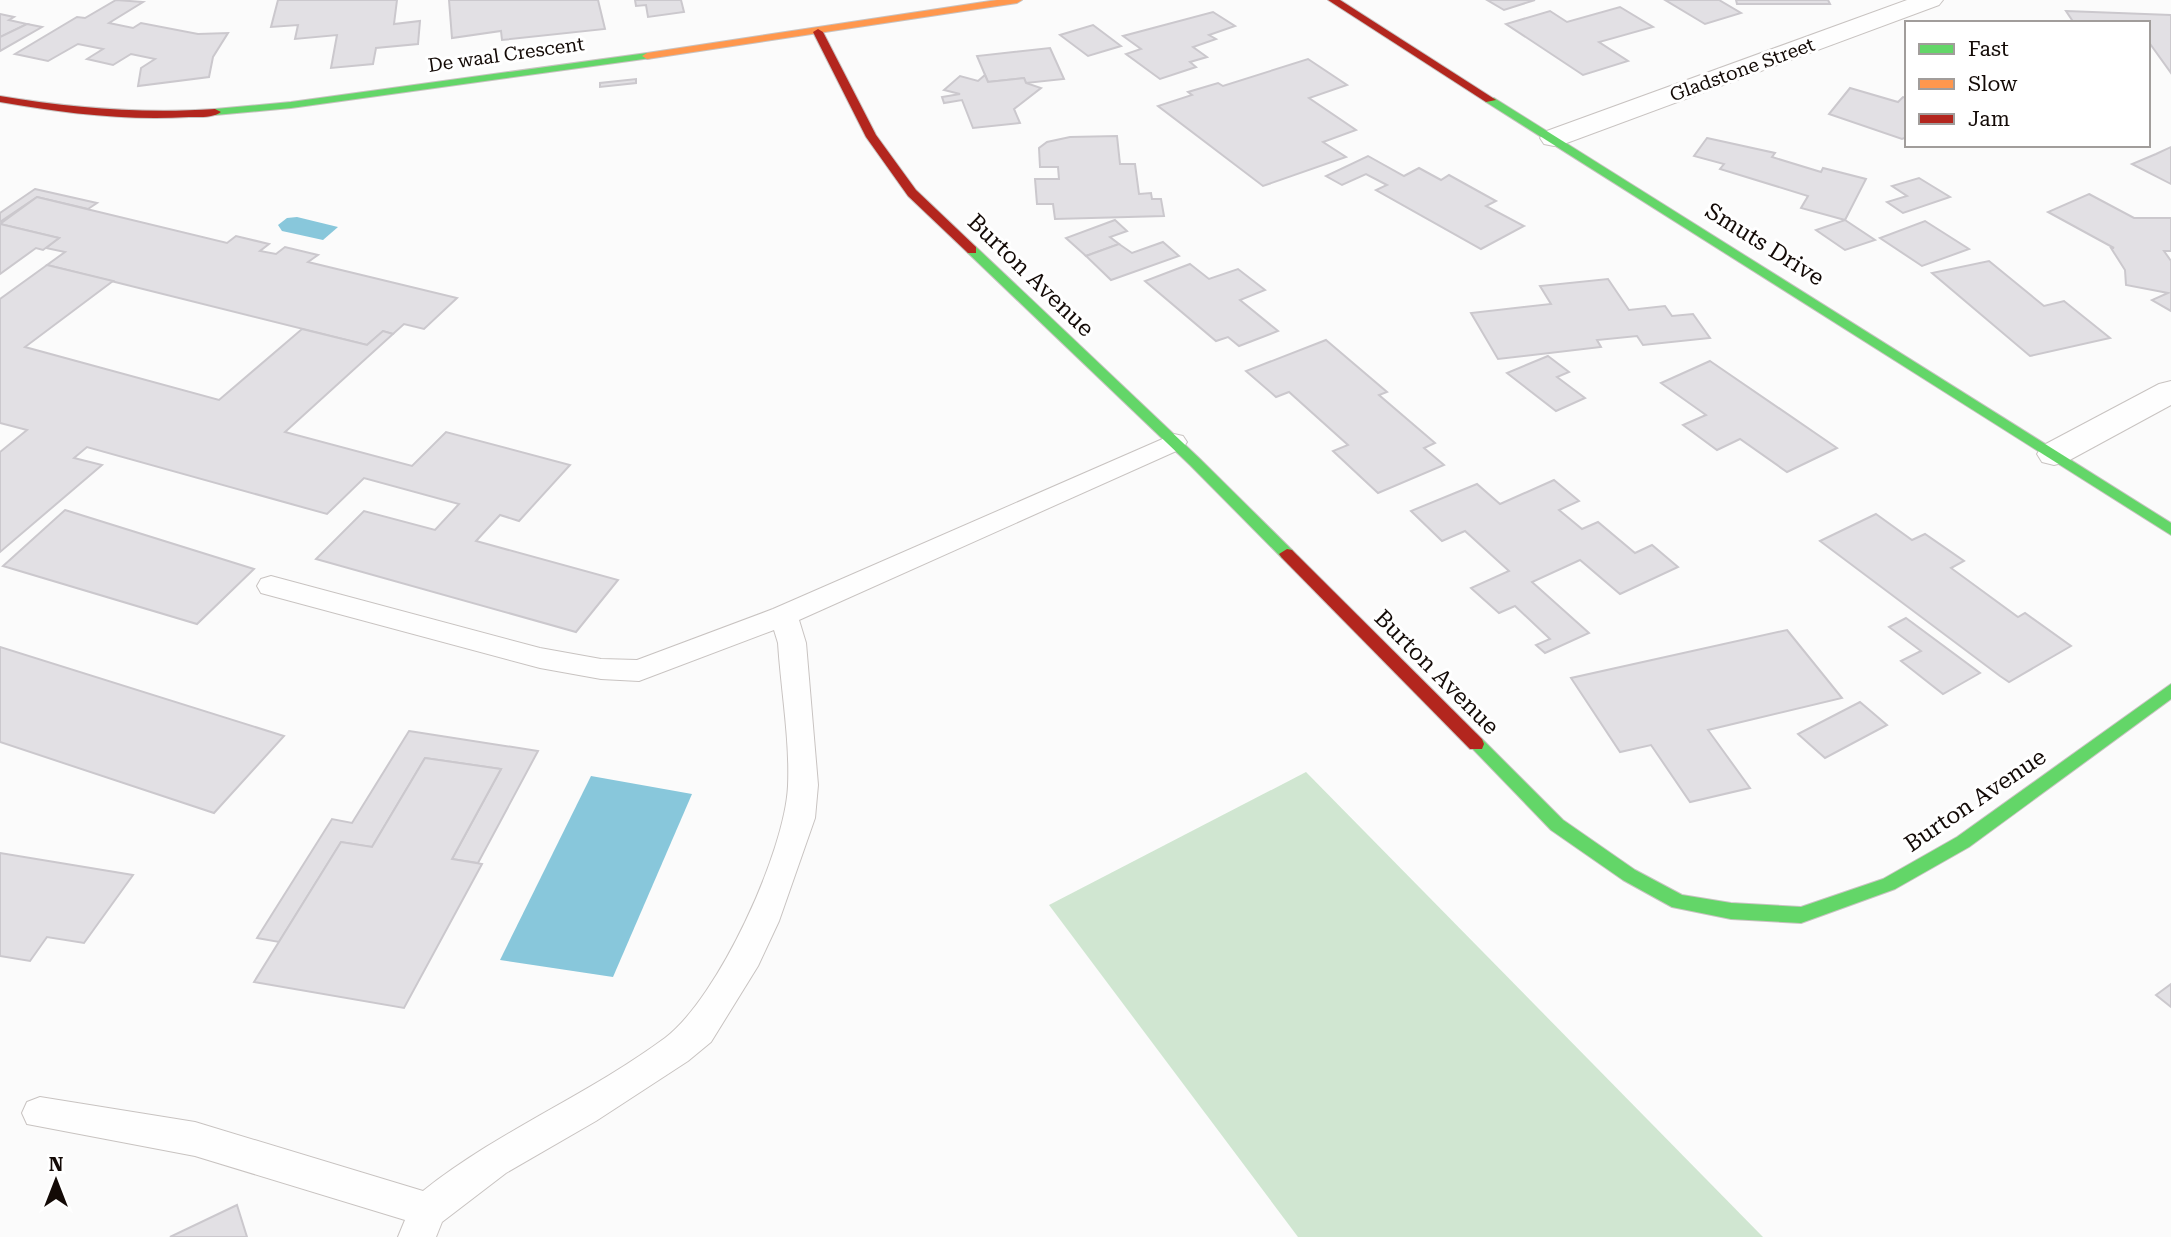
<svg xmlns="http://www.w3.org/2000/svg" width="2171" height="1237" font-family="'Roboto Serif',serif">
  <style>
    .green { fill: #d0e6d1 }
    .water { fill: #88c7db }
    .building { fill: #e2e0e4; stroke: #cbc8cd; stroke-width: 2 }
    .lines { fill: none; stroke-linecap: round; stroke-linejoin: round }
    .lane-casing { stroke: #c8c3c1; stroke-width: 2 }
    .street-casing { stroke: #c8c3c1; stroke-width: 2 }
    .fast-casing { stroke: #c8c3c1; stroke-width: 2 }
    .slow-casing { stroke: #c8c3c1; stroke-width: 2 }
    .jam-casing { stroke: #c8c3c1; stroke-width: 2 }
    .lane { fill: #fefefe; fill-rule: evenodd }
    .street { fill: #fefefe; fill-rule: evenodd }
    .fast { fill: #63d668; fill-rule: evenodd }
    .slow { fill: #ff974d; fill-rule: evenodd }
    .jam { fill: #b3261e; fill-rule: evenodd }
    .labels { text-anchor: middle; stroke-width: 6; stroke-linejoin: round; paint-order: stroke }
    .far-street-label { font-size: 19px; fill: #130a06; stroke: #fff }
    .street-label { font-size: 23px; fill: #130a06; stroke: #fff }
  </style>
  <rect width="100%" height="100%" fill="#fbfbfb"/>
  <polygon class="green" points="1306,772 1763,1237 1298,1237 1049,905"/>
  <g class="water">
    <polygon points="297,217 338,227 323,240 282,231 278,225 287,218"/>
    <polygon points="591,776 692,794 613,977 500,960"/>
  </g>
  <g class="building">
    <polygon points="116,0 143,2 109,23 133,28 141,23 198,34 228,33 213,57 209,77 138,86 141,68 155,59 131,54 113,65 87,59 103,49 78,44 48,61 15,54 77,17 85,18"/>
    <polygon points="278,0 397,0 394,24 420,21 418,44 376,48 373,64 331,68 337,35 295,39 298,25 271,27"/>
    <polygon points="449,0 598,0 605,29 502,40 501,31 452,38"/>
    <polygon points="635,0 681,0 684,12 648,17 646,5 636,6"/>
    <polygon points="1487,0 1535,0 1504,10"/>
    <polygon points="1665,0 1719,0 1741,13 1705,24"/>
    <polygon points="1736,0 1828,0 1830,4 1737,4"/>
    <polygon points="1620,7 1653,27 1599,42 1628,61 1583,75 1506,24 1550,11 1567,22"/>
    <polygon points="2066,11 2171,15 2171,73 2148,41 2148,23 2074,23"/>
    <polygon points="1213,12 1235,26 1209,35 1216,39 1193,47 1207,57 1190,62 1196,67 1160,79 1126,54 1141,49 1123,36"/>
    <polygon points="0,14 14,17 9,20 27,24 0,37"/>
    <polygon points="27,24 42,27 0,51 0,37"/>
    <polygon points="1093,25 1121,46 1088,56 1060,35"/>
    <polygon points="1050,48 1064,79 1026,83 1024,78 988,82 977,56"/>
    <polygon points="1308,59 1347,85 1309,98 1356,130 1323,142 1346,157 1263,186 1158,106 1192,95 1188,92 1218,83 1223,86"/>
    <polygon points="985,75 988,82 1024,78 1026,83 1041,88 1014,109 1020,123 973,128 962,100 944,103 942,97 960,94 944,90 960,76 978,81"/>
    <polygon points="636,79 636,83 600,87 600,83"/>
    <polygon points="1850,88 1898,102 1903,97 1907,98 1907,137 1902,139 1829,114"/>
    <polygon points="1117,136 1120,164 1135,164 1139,194 1151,193 1152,199 1161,199 1164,216 1055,219 1053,204 1037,204 1035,179 1059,179 1058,167 1040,167 1039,148 1047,142 1070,137"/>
    <polygon points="1707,138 1775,153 1772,157 1821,172 1823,168 1866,179 1845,220 1801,208 1808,196 1720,169 1724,164 1694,156"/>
    <polygon points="2171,147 2171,184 2132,164 2156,154"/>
    <polygon points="1368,156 1404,176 1419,168 1441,180 1449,175 1496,201 1486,206 1524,226 1481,249 1376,190 1387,185 1366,174 1342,185 1326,176"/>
    <polygon points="1919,178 1950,197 1903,213 1887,202 1907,196 1892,186"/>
    <polygon points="35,189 97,203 88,209 37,197 0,222 0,213"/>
    <polygon points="2089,194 2134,218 2171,218 2171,251 2164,251 2171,261 2171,311 2152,300 2168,293 2126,285 2125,270 2111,248 2114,248 2048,212"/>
    <polygon points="37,197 227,243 236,236 269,244 260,251 276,254 285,247 318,255 308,262 457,298 424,329 404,324 393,334 383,331 367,345 47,265 65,252 46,248 59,238 0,224"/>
    <polygon points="1115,220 1127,231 1110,237 1119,244 1086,256 1066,238"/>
    <polygon points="1845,220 1875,240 1845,250 1816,230"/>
    <polygon points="1925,221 1969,249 1922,266 1880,238"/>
    <polygon points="0,224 59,238 43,250 36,248 0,274"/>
    <polygon points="1163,242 1179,256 1111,280 1086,256 1119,244 1132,253"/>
    <polygon points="1989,261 2044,306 2064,301 2110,338 2030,356 1932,273"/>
    <polygon points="1190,264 1209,279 1238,269 1265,290 1240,300 1278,331 1239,346 1228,337 1216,341 1145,281"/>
    <polygon points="47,265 113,281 25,347 219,400 302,329 367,345 383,331 393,334 285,432 412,466 446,432 570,465 519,521 500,515 476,541 618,580 576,632 316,559 364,511 435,530 459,504 364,478 327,514 87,447 74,458 102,465 0,552 0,452 27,430 0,423 0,299"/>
    <polygon points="1608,279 1629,310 1665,306 1672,316 1693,314 1710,338 1643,345 1637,336 1597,340 1601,347 1498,359 1471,313 1551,304 1540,286"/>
    <polygon points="1326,340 1387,392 1379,395 1435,443 1424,448 1444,465 1378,493 1333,451 1348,445 1289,392 1276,397 1246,371"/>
    <polygon points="1548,356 1569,372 1557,377 1585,398 1556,411 1507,373"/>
    <polygon points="1710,361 1837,448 1787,472 1740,439 1717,450 1683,425 1706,415 1661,383"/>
    <polygon points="1554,480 1579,501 1559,510 1582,529 1598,522 1635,553 1652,545 1678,567 1620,594 1580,560 1532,582 1589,633 1545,653 1536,645 1550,639 1515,606 1499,613 1471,588 1509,571 1465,531 1442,541 1411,511 1477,484 1500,504"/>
    <polygon points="65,510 254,569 197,624 3,566"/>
    <polygon points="1876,514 1912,540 1925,534 1964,561 1951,568 2018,617 2025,613 2071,646 2009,682 2000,676 1820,541"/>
    <polygon points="1906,618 1980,673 1943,694 1901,661 1921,651 1889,627"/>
    <polygon points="1787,630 1842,698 1708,730 1750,788 1690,802 1651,745 1620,752 1571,678"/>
    <polygon points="0,647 284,736 214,813 0,742"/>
    <polygon points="1860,702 1887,725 1825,758 1798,734"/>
    <polygon points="409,731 538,751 478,863 452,859 501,769 425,758 372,847 341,842 279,942 257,938 332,819 352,823"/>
    <polygon points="425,758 501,769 452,859 482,864 404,1008 254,982 341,842 372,847"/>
    <polygon points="0,853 133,875 84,943 47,937 30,961 0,956"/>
    <polygon points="2171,984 2171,1007 2156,995"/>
    <polygon points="237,1205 247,1237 170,1237"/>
  </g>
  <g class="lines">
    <defs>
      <path id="lane" d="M1174,434L1183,436L1187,442L1183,448L799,620L806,643L818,785L815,818L779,921L758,966L711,1042L688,1061L596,1121L506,1173L442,1222L436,1237H398L405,1220L195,1156L27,1124L22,1113L27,1102L40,1097L195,1122L423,1191C498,1131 588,1095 665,1038C718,998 785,852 788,786C790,739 781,690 778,643L774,630L639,681L601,679L540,668L261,593L257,586L261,579L271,576L540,648L601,659L637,660L773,609Z"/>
      <g id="street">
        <polygon points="1907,0 1943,0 1939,5 1564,144 1554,146 1544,144 1540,138 1544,132"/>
        <polygon points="2171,381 2171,405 2066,462 2054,465 2042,462 2037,454 2042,446 2159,384"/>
      </g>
      <g id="fast">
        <polygon points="647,53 651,54 651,58 291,108 215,115 209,112 215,109 291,102"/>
        <polygon points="1486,98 1494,98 2171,523 2171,535 1486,102"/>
        <polygon points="972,246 976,247 1200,459 1292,550 1295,554 1292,558 1282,558 1190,465 968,253 966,250"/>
        <polygon points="2171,684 2171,699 1969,847 1895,889 1801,923 1731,919 1672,907 1623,880 1551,830 1468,744 1470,739 1482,739 1563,820 1635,870 1682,895 1731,903 1801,907 1883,879 1957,837"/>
      </g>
      <polygon id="slow" points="997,0 1022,0 1017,3 647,59 642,56 647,53"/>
      <g id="jam">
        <polygon points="1328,0 1340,0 1496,100 1486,102"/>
        <polygon points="818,29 823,32 876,135 916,190 976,247 976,253 968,253 908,196 866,137 813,32"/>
        <path d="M0,96C72,108 142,114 215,109L221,112C213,118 199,117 189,117C126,121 63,113 0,102Z"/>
        <polygon points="1287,549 1292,550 1482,739 1484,744 1482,749 1470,749 1282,558 1279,554"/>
      </g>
    </defs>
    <use href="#lane" class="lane-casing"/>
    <use href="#street" class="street-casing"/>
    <use href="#fast" class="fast-casing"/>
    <use href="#slow" class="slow-casing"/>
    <use href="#jam" class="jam-casing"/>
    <use href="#lane" class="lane"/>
    <use href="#street" class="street"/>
    <use href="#fast" class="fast"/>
    <use href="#slow" class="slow"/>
    <use href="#jam" class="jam"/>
  </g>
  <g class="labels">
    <g class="far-street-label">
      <text transform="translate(506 54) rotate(-8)" y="7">De waal Crescent</text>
      <text transform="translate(1742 69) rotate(-20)" y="7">Gladstone Street</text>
    </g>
    <g class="street-label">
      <text transform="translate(1765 244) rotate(32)" y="8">Smuts Drive</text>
      <text transform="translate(1031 275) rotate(44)" y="8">Burton Avenue</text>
      <text transform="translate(1437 672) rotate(45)" y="8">Burton Avenue</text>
      <text transform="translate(1975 800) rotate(-34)" y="8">Burton Avenue</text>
    </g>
  </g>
  <rect x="1905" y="21" width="245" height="126" fill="#ffffff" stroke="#a19d9b" stroke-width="2"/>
  <rect x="1919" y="44" width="35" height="10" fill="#63d668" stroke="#a19d9b" stroke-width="2"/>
  <text x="1968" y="56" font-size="21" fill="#130a06">Fast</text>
  <rect x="1919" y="79" width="35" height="10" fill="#ff974d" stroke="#a19d9b" stroke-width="2"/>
  <text x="1968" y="91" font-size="21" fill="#130a06">Slow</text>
  <rect x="1919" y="114" width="35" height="10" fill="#b3261e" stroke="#a19d9b" stroke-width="2"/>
  <text x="1968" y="126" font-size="21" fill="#130a06">Jam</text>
  <g transform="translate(56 1181)" stroke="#ffffff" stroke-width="5" paint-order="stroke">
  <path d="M0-5L12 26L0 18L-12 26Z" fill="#130a06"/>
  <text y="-10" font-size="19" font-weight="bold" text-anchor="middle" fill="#130a06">N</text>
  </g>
</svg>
